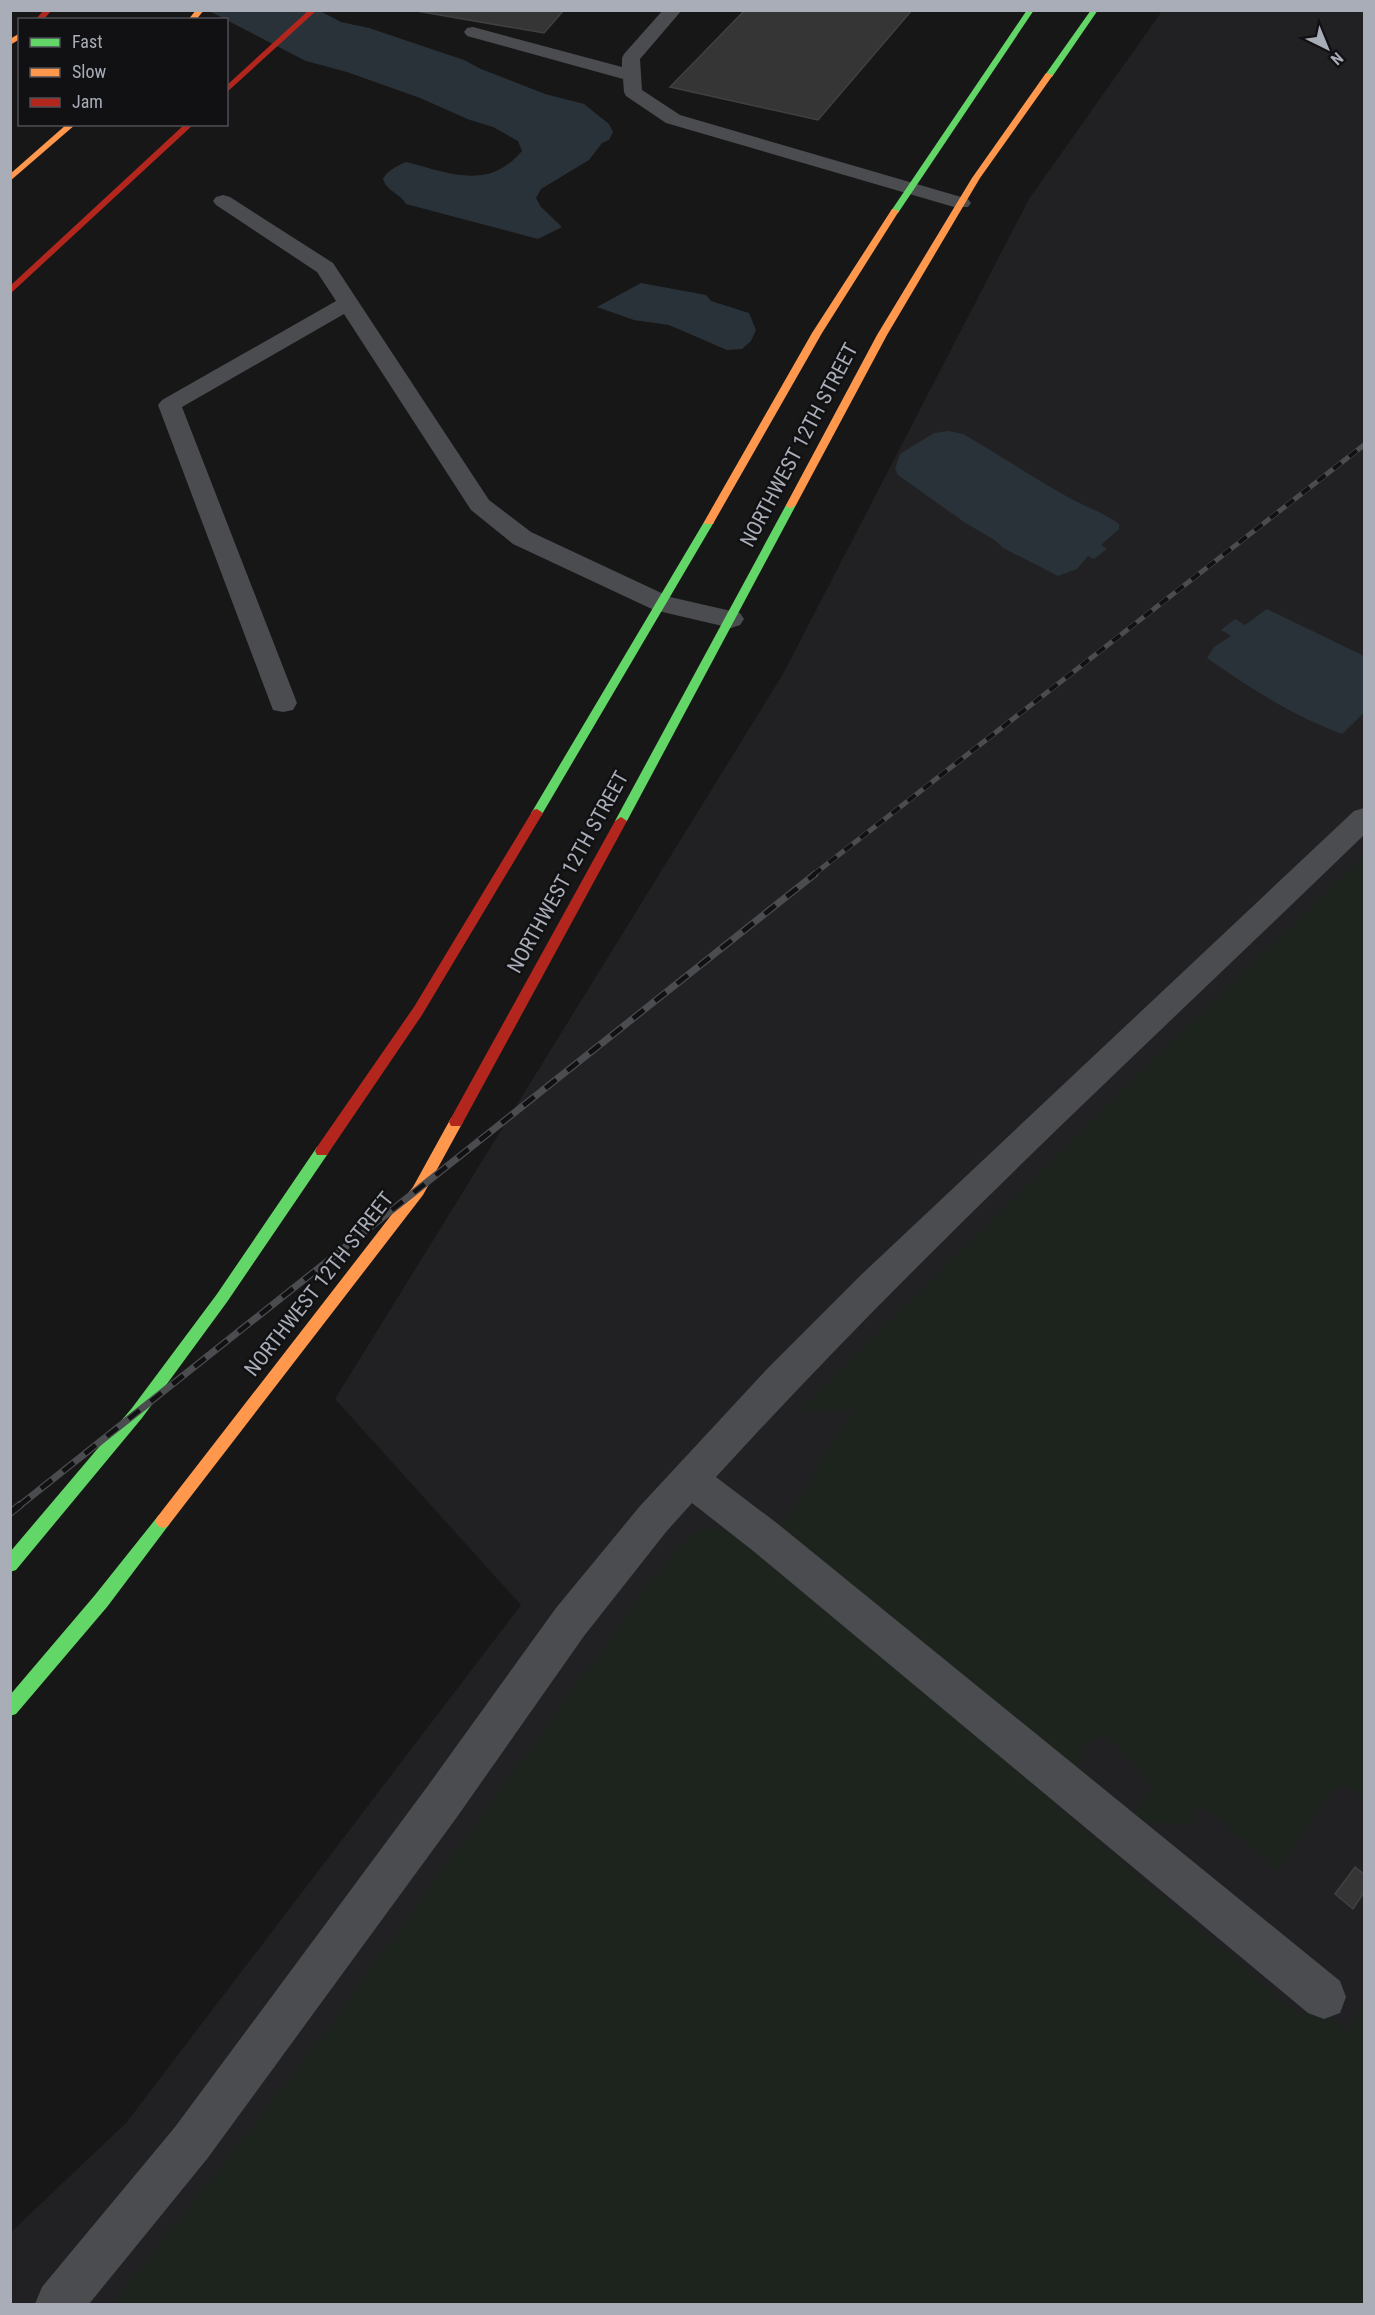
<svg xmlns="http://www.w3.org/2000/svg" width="1375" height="2315" font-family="'Roboto Condensed',sans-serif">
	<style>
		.built { fill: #212123 }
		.green { fill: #1d241e }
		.water { fill: #2a3239 }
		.building { fill: #353536; stroke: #3f4043; stroke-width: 1.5 }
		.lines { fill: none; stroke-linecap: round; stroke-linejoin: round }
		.lane { fill: #4b4c50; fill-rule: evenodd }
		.fast { fill: #63d668; fill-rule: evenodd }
		.slow { fill: #ff974d; fill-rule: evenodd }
		.jam { fill: #b3261e; fill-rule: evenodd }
		.rail-far2-casing { stroke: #4b4c4f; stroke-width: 5 }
		.rail-far1-casing { stroke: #4b4c4f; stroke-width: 7 }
		.rail-casing { stroke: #4b4c4f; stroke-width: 8 }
		.rail-far2 { stroke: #111113; stroke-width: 4; stroke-dasharray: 10; stroke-linecap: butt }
		.rail-far1 { stroke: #111113; stroke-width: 4.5; stroke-dasharray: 14; stroke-linecap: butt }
		.rail { stroke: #111113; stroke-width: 6; stroke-dasharray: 17; stroke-linecap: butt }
		.labels { text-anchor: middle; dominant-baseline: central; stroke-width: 5; stroke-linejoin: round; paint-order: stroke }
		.street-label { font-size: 21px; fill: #a8adb8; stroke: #111113 }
	</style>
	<rect width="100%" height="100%" fill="#171717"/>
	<path class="built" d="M1162 11H1364V2304H11V2232L126 2123 521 1605 335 1399 783 674 1029 199Z"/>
	<g class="green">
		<path d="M1364 856V1801L1347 1787 1334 1790 1277 1869 1201 1804 1189 1825 1146 1822 1134 1814 1153 1785 1106 1734 1087 1743 1077 1765 1122 1805 1117 1812 781 1526 854 1411 799 1412 1131 1081Z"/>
		<path d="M702 1528 736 1532 759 1547 1301 2017 1312 1999 1345 2031 1364 2001V2304H113L312 2050 675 1549Z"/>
	</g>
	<g class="water">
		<path d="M209 11H320L341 22 369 28 464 60 481 69 545 94 584 104 609 124 613 132 609 140 602 143 589 160 541 189 536 198 541 207 562 227 538 239 406 204C400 193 387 192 383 179 388 170 397 166 406 162 450 173 488 191 522 151L518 141 493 127 470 120 420 98 347 72 306 61Z"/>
		<path d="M641 283 706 295 711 301 749 313 756 330 751 341 742 349 727 350 669 325 634 320 597 307Z"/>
		<path d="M949 431 963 434C998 454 1031 476 1066 496 1083 506 1103 512 1119 524V529L1101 545 1107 549 1094 559 1088 556 1077 569 1058 576 1003 548 996 541 964 522 898 475 895 469 900 454 934 433Z"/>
		<path d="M1267 609 1364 656V713L1342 734C1292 715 1251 689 1207 658L1214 647 1231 636 1221 630 1235 619 1245 625Z"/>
	</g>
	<g class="building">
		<path d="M411 10H564L544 33Z"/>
		<path d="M745 10H912L818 120 670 87Z"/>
		<path d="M1355 1867 1364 1874V1892L1353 1909 1335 1894Z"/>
	</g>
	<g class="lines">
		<g class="lane">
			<path d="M663 10H682L640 59 642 90 680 115 968 199 971 203 968 207H954L666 123 626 96 624 92 623 79 467 36 464 32 467 28 473 27 622 67V58L624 54Z"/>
			<path d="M223 195 230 197 333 263 489 500 531 532 670 597 740 613 744 619 740 625 731 628 654 610 513 544 471 510 344 314 182 407 297 703 293 710 283 712 273 710 158 405 162 400 336 301 317 272 216 205 213 201 216 197Z"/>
			<path d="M1364 808V835C1146 1046 921 1252 716 1477L778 1524 1340 1981 1346 1997 1340 2013 1324 2019 1308 2013 752 1550 692 1503 666 1532 584 1636 457 1817 207 2159 89 2304H35L42 2287 175 2127 427 1787 556 1608 640 1506 767 1369 862 1274 1354 811Z"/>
		</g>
		<g class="fast">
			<path d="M1027 10H1034L898 213H892L891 211Z"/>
			<path d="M1091 10H1098L1052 77H1046L1045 75Z"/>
			<path d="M791 502 796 505 627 821 621 825 617 824 615 821 786 505Z"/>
			<path d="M709 519 714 522 541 816H533L531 813 533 810 704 522Z"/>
			<path d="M322 1145 327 1147 329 1151 327 1155 227 1302 142 1418 16 1570 10 1572V1552L132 1408 217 1294 317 1147Z"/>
			<path d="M163 1514 168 1516 171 1521 168 1526 107 1607 16 1714 10 1716V1695L95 1595 158 1516Z"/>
		</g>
		<g class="slow">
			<path d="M196 10H204L196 20H188Z"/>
			<path d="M20 33V39L10 45V39Z"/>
			<path d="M1046 73 1053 75 980 178 887 335 796 505 791 508 787 507 786 505 877 335 972 178Z"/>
			<path d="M67 124H76L10 181V174Z"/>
			<path d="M892 209 899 211 822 333 714 522 713 524H705L704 522 812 333Z"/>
			<path d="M456 1116 461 1118 463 1122 423 1195 168 1526 163 1528 158 1526 155 1521 158 1516 413 1187 451 1118Z"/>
		</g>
		<g class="jam">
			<path d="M44 10H52L43 20H35Z"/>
			<path d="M309 10H317L226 93V86Z"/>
			<path d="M185 124H194L10 294V286Z"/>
			<path d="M537 809 543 813 422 1015 327 1155H317L315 1151 317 1147 414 1007 533 810Z"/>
			<path d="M621 817 627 821 461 1126H451L449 1122 451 1118 615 821Z"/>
		</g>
		<defs>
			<path id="rail-far2" d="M813 875 1364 445"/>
			<path id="rail-far1" d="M19 1506 815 874"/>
			<path id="rail" d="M10 1513 20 1505"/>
		</defs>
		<use href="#rail-far2" class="rail-far2-casing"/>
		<use href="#rail-far1" class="rail-far1-casing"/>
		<use href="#rail" class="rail-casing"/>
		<use href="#rail-far2" class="rail-far2"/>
		<use href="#rail-far1" class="rail-far1"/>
		<use href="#rail" class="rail"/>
	</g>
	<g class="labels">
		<g class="street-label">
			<text transform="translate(799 445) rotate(-62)">NORTHWEST 12TH STREET</text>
			<text transform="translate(568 872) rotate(-61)">NORTHWEST 12TH STREET</text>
			<text transform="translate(319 1284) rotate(-52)">NORTHWEST 12TH STREET</text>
		</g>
	</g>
	<rect width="1375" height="2315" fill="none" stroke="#a8adb8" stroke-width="24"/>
	<rect x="18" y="18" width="210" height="108" fill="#111113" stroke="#4d4f55" stroke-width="1.5"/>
	<rect x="30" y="38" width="30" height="9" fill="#63d668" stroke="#4d4f55" stroke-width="1.5"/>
	<text x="72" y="48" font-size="18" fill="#a8adb8">Fast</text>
	<rect x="30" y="68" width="30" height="9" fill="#ff974d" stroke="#4d4f55" stroke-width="1.5"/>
	<text x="72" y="78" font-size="18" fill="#a8adb8">Slow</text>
	<rect x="30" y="98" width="30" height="9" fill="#b3261e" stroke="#4d4f55" stroke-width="1.5"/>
	<text x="72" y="108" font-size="18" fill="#a8adb8">Jam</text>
	<g transform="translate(1327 48) rotate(137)" stroke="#111113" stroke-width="4.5" paint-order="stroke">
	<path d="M0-4.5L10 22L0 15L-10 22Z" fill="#a8adb8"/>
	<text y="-9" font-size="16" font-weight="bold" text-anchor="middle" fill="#a8adb8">N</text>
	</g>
</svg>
